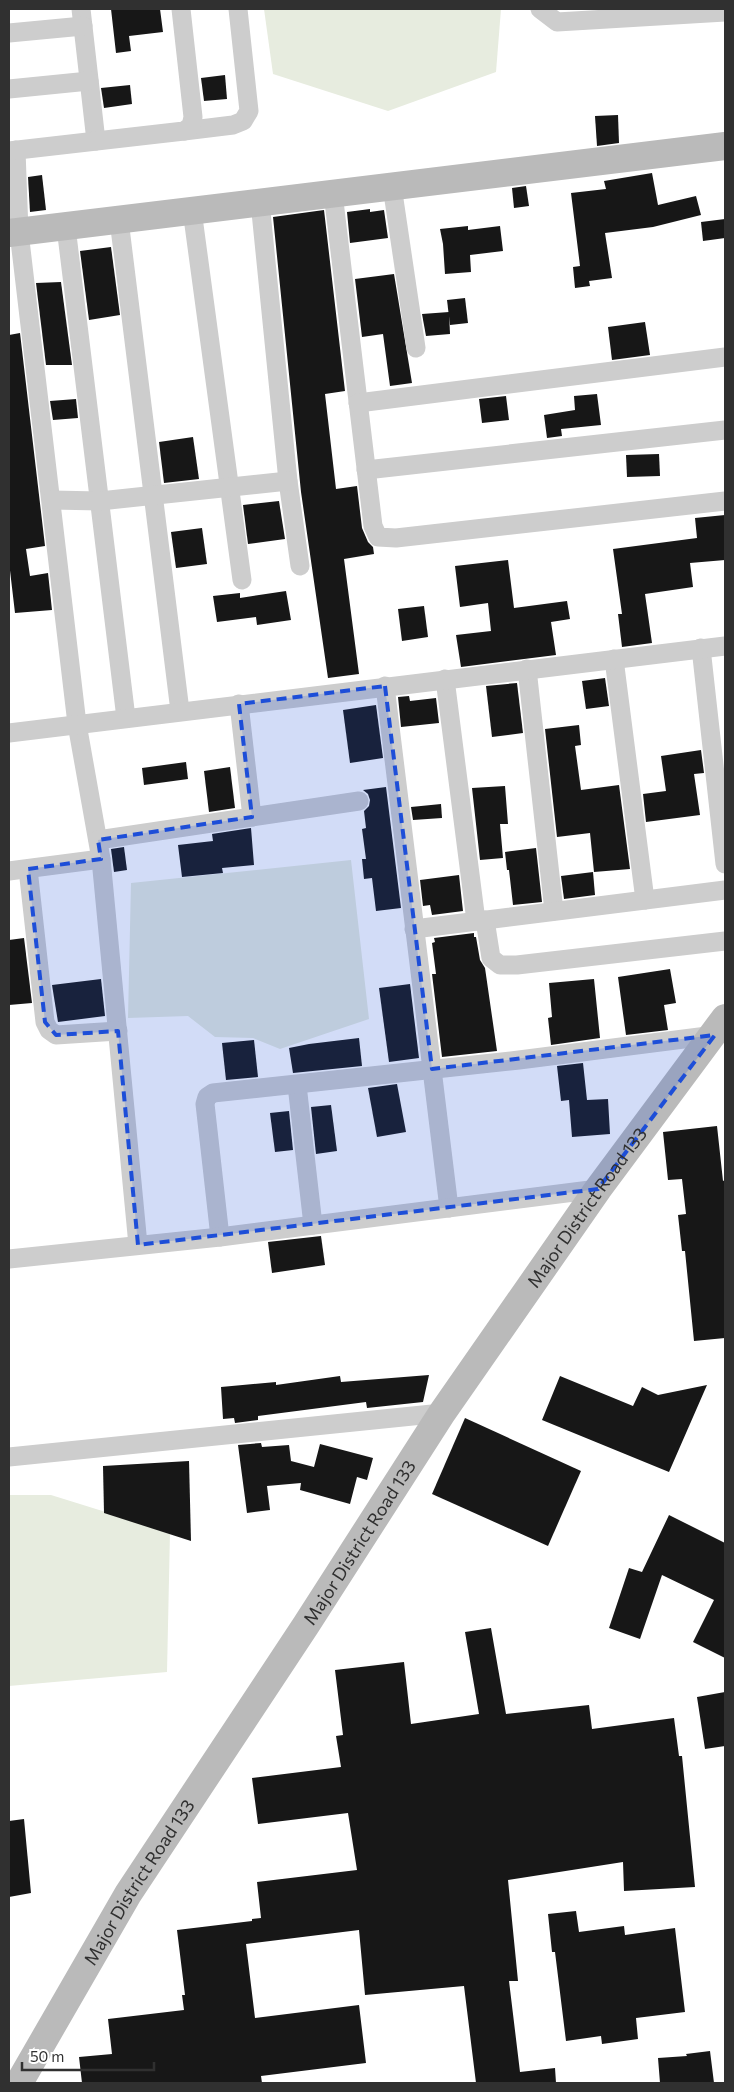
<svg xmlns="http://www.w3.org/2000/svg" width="734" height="2092" font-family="Commissioner,sans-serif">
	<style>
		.green { fill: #e7ecdf }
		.building { fill: #171717 }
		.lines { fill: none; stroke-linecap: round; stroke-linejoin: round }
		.street { stroke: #cdcdcd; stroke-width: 19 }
		.secondary { stroke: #bababa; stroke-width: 28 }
		.marked { fill: #1d4ed8; fill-opacity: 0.2; stroke: #1d4ed8; stroke-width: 4; stroke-dasharray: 10 6; stroke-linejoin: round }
		.labels { text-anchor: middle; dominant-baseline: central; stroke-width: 5; stroke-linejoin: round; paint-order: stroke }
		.street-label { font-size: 18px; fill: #303030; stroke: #fff }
	</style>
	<rect width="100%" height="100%" fill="#fff"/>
	<g class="green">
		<path d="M264 9H501L496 72 388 111 273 74Z"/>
		<path d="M351 860 369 1019 280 1049 253 1038 215 1037 188 1016 128 1018 131 883Z"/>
		<path d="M9 1495H51L170 1532 167 1672 9 1686Z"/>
	</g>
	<g class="building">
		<path d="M111 9H160L163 32 129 36 131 51 116 53Z"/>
		<path d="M225 75 227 99 204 101 201 78Z"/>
		<path d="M130 85 132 104 104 108 101 88Z"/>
		<path d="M618 115 619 143 597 146 595 116Z"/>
		<path d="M652 173 658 205 696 196 701 215 653 227 605 233 612 278 589 281 590 286 575 288 573 267 580 266 571 193 606 189 604 181Z"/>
		<path d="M42 175 46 210 30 212 28 177Z"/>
		<path d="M526 186 529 206 514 208 512 188Z"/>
		<path d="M370 209V212L384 210 388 238 350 243 347 212Z"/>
		<path d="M324 210 345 391 325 394 336 489 357 486 362 528 368 542 373 547 374 554 344 559 359 674 328 678 301 492 273 217Z"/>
		<path d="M725 219V238L703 241 701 222Z"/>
		<path d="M468 226V230L500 226 503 251 470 255 471 272 445 274 443 244 440 229Z"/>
		<path d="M111 247 120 315 89 320 80 251Z"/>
		<path d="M394 274 412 383 390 386 383 334 362 337 355 279Z"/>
		<path d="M61 282 72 365H46L36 283Z"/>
		<path d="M465 298 468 323 450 325 447 300Z"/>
		<path d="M449 312 450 334 426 336 422 314Z"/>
		<path d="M645 322 650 355 612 360 608 327Z"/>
		<path d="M20 333 45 546 26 549 30 576 48 573 52 610 15 613 9 562V335Z"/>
		<path d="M597 394 601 425 561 429 562 436 547 438 544 415 575 410 574 396Z"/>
		<path d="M506 396 509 420 482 423 479 399Z"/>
		<path d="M76 399 78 418 53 420 50 401Z"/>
		<path d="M193 437 199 479 164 483 159 442Z"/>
		<path d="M659 454 660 476 627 477 626 455Z"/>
		<path d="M279 501 285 539 248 544 243 505Z"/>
		<path d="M725 515V560L690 563 693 587 645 594 652 643 622 647 618 614H622L613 549 697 538 695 518Z"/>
		<path d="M202 528 207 564 176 568 171 532Z"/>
		<path d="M508 560 514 608 567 601 570 619 551 622 556 655 461 667 456 635 491 631 488 603 460 607 455 566Z"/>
		<path d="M286 591 291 620 257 625 256 617 217 622 213 596 240 593V598Z"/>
		<path d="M424 606 428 637 402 641 398 609Z"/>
		<path d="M605 678 609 706 586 709 582 681Z"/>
		<path d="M517 683 523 733 492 737 486 686Z"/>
		<path d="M409 696 410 701 436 698 439 723 401 727 398 697Z"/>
		<path d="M376 705 383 758 350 763 343 710Z"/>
		<path d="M579 725 581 745 575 746 581 790 619 785 630 869 594 872 590 833 557 837 545 729Z"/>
		<path d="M701 750 704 773 694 774 700 815 646 822 643 794 666 791 661 756Z"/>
		<path d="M186 762 188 779 144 785 142 768Z"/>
		<path d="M230 767 235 808 209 812 204 771Z"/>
		<path d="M505 786 508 824H500L503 858 480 860 472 788Z"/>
		<path d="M386 787 401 908 376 911 372 878 364 879 362 859H366L362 829 366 828 364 811 369 806 370 800 368 794 363 790Z"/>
		<path d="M441 804 442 818 413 820 411 807Z"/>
		<path d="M251 828 254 865 222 868 223 873 182 877 178 845 213 841 212 834Z"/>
		<path d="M124 847 127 870 114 872 111 849Z"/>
		<path d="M536 848 542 902 513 905 509 870H507L505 852Z"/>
		<path d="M593 872 595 895 564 899 561 876Z"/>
		<path d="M459 875 463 911 432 915 430 905 423 906 420 880Z"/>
		<path d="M474 933V937H476L480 960 485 968 497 1051 442 1057 432 974H436L432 943 435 942 434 938Z"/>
		<path d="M24 938 32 1003 9 1005V940Z"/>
		<path d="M670 969 676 1003 664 1005 668 1030 626 1035 618 977Z"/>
		<path d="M101 979 105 1016 58 1022 52 985Z"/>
		<path d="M594 979 600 1038 551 1045 548 1018 552 1017 549 983Z"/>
		<path d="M410 984 419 1058 389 1062 379 988Z"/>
		<path d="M359 1038 362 1066 293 1073 289 1048 309 1044Z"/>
		<path d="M254 1040 258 1077 226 1080 222 1043Z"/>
		<path d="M583 1063 587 1100 608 1099 610 1134 572 1137 569 1100 561 1101 557 1066Z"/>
		<path d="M397 1084 406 1132 377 1137 368 1088Z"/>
		<path d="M331 1105 337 1151 316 1154 311 1107Z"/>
		<path d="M289 1111 293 1150 275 1152 270 1113Z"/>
		<path d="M717 1126 723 1181 725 1180V1338L694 1341 685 1251H682L678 1215 686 1214 682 1179 668 1180 663 1132Z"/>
		<path d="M321 1236 325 1265 272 1273 268 1242Z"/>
		<path d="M429 1375 423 1402 367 1408 366 1402 258 1416V1420L235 1423 234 1418 223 1419 221 1387 276 1382V1385L340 1376 341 1382Z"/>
		<path d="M560 1376 633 1406 642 1387 658 1395 707 1385 669 1472 542 1420Z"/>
		<path d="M465 1418 581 1471 548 1546 432 1494Z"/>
		<path d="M261 1443 262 1447 289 1445 291 1461 314 1467 320 1444 373 1458 367 1480 357 1477 350 1504 300 1490 301 1483 267 1486 270 1510 247 1513 238 1445Z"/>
		<path d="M189 1461 191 1541 104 1513 103 1466Z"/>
		<path d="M669 1515 725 1543V1658L693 1642 714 1600 662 1575 640 1639 609 1628 629 1568 642 1572Z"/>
		<path d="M491 1628 506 1714 589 1705 592 1729 674 1718 679 1756H682L695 1887 624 1891 623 1862 508 1880 518 1981H509L520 2072 555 2068 556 2083H476L464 1986 365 1995 359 1930 246 1944 255 2018 359 2005 366 2063 261 2076 262 2083H82L79 2057 112 2054 108 2019 184 2010 182 1995H185L177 1930 252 1921V1919L261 1918 257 1882 357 1870 348 1813 258 1824 252 1778 341 1767 336 1736 343 1735 335 1670 404 1662 411 1724 479 1714 465 1632Z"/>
		<path d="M725 1692V1746L705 1749 697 1697Z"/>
		<path d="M24 1819 31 1893 9 1897V1821Z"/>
		<path d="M576 1911 579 1932 624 1926 625 1935 675 1928 685 2012 636 2018 638 2039 602 2044 601 2036 566 2041 555 1952H552L548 1914Z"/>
		<path d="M710 2051 714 2083H660L658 2058 687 2056 686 2054Z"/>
	</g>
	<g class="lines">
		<g class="street">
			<path d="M81 9 96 141"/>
			<path d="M540 9 557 22 725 12"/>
			<path d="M9 33 83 26"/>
			<path d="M9 89 89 81"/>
			<path d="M184 131 233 125 243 121 249 111 238 9"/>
			<path d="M16 150 19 232 77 724 101 859 138 1245"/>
			<path d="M9 151 184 131 191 126 193 117 181 9"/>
			<path d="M392 186 416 348"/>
			<path d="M333 193 373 526 378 537 396 538 725 501"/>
			<path d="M260 202 288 481 300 566"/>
			<path d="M192 210 242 580"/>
			<path d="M119 220 180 711"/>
			<path d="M66 227 126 718"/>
			<path d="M358 403 725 357"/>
			<path d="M366 470 725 430"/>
			<path d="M52 500 100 501 288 481"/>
			<path d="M701 648 725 864"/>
			<path d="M614 659 645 900"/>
			<path d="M527 669 554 911"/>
			<path d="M445 679 476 921"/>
			<path d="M385 686 449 1208"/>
			<path d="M239 704 252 817"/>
			<path d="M9 733 725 646"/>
			<path d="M98 840 359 801"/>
			<path d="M28 869 45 1022 49 1030 56 1035 118 1031"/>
			<path d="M9 871 101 859"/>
			<path d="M485 920 491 958 500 965H517L725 941"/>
			<path d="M414 929 725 890"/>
			<path d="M297 1085 313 1225"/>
			<path d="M220 1237 205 1104 207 1097 213 1093 519 1060 715 1035"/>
			<path d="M9 1259 220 1237 598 1189"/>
			<path d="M9 1457 442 1413"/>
		</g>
		<g class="secondary">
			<path d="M9 233 725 146"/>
			<path id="s1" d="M19 2083 128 1894 306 1625 442 1413 598 1189 725 1018"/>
		</g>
	</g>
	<path class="marked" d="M385 686 432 1069 715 1035 598 1189 138 1245 118 1031 56 1035 45 1022 28 869 101 859 98 840 252 817 239 704Z"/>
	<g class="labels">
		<g class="street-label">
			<text stroke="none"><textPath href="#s1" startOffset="1044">Major District Road 133</textPath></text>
			<text stroke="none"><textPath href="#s1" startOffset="639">Major District Road 133</textPath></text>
			<text stroke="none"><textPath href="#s1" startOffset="234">Major District Road 133</textPath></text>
		</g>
	</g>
	<rect width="734" height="2092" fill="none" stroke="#303030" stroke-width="20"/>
	<path d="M22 2062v8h132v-8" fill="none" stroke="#303030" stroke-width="2.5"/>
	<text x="30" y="2062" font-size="15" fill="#303030" stroke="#ffffff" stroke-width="4" paint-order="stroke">50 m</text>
</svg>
